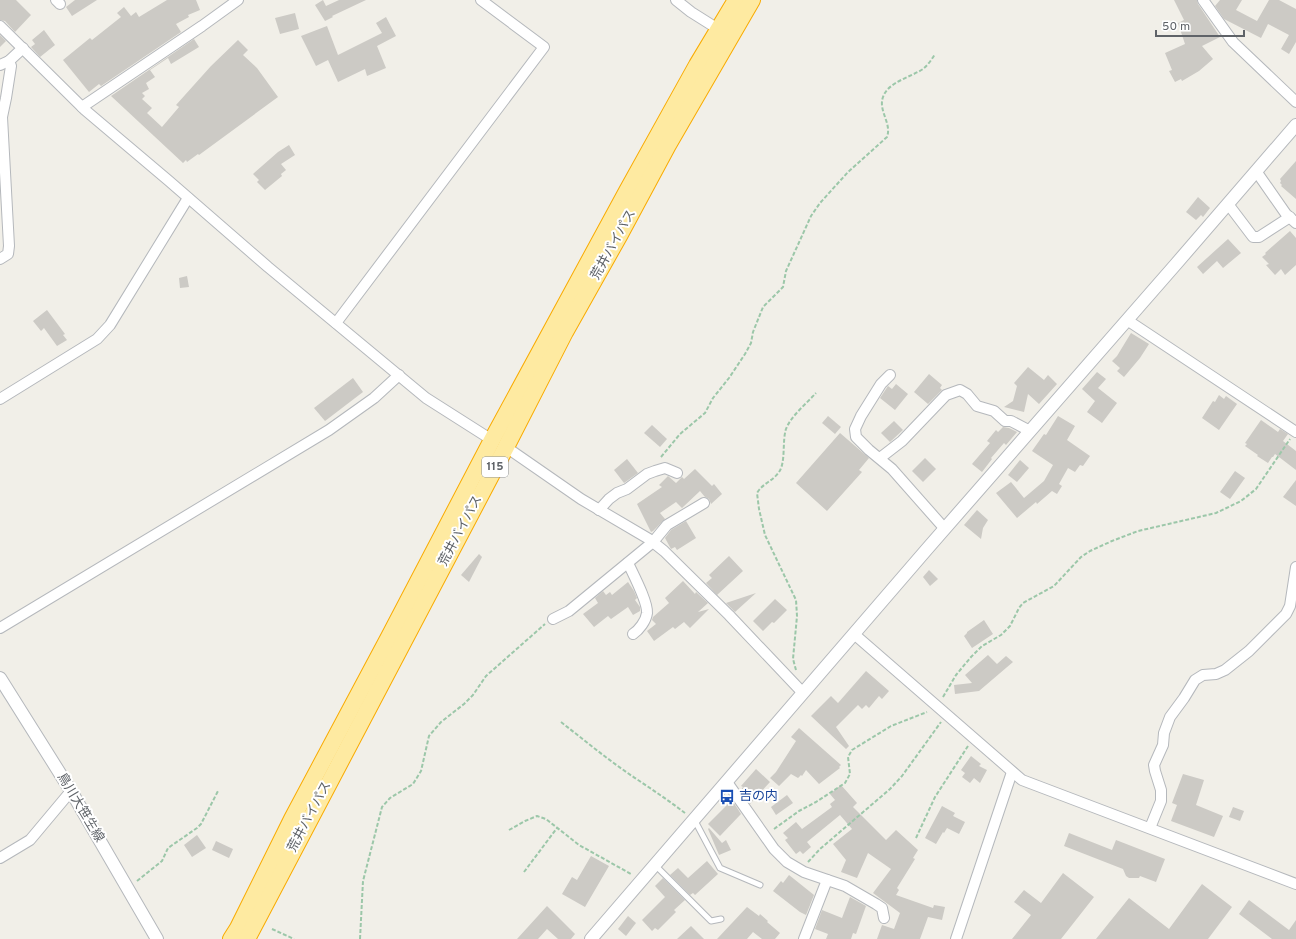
<svg xmlns="http://www.w3.org/2000/svg" width="1296" height="939" font-family="Overpass,'Noto Sans JP',sans-serif">
	<style>
		.building { fill: #cccac5 }
		.lines { fill: none; stroke-linecap: round; stroke-linejoin: round }
		.service-casing { stroke: #b5b8bc; stroke-width: 7 }
		.minor-casing { stroke: #b5b8bc; stroke-width: 12 }
		.tertiary-casing { stroke: #b5b8bc; stroke-width: 14 }
		.trunk-casing { stroke: #f9ab00; stroke-width: 18 }
		.path { stroke: #9cc7a9; stroke-width: 2; stroke-dasharray: 4 2; stroke-linecap: butt }
		.service { stroke: #fff; stroke-width: 5 }
		.minor { stroke: #fff; stroke-width: 10 }
		.tertiary { stroke: #fff; stroke-width: 12 }
		.trunk { stroke: #feeaa1; stroke-width: 16 }
		.labels { text-anchor: middle; dominant-baseline: central; stroke-width: 4; stroke-linejoin: round; paint-order: stroke }
		.shield { fill: #fff; stroke: #8f9295; stroke-width: 1 }
		.shield-label { font-size: 12px; font-weight: bold; fill: #5f6368 }
		.street-label { font-size: 13px; fill: #5f6368; stroke: #fff }
		.transit-label { font-size: 13px; fill: #164399; stroke: #fff; text-anchor: start }
	</style>
	<rect width="100%" height="100%" fill="#f1efe8"/>
	<g class="building">
		<path d="M0 0H16L31 15 15 32 5 21 0 20Z"/>
		<path d="M75 0H97L72 16 66 7Z"/>
		<path d="M167 0H196L200 10 188 15 189 17 176 24 181 32 101 86 99 84 89 92 63 60 90 38 92 40 121 17 117 13 124 7 131 16 136 12 139 17Z"/>
		<path d="M323 0 326 6 339 0H366L332 16 333 17 325 21 315 5Z"/>
		<path d="M1174 0H1197L1198 4 1220 37 1202 46 1213 59 1199 71 1182 81 1181 79 1175 82 1169 71 1172 70 1165 53 1185 44 1178 23 1184 20Z"/>
		<path d="M1220 0H1242L1236 10 1257 21 1269 0H1279L1296 9V42L1289 54 1281 49 1289 35 1268 24 1261 38 1224 19 1215 6Z"/>
		<path d="M295 13 299 29 280 34 275 18Z"/>
		<path d="M386 17 396 36 377 46 386 68 367 76 365 69 338 82 328 60 316 66 301 36 327 26 338 55 382 33 376 23Z"/>
		<path d="M44 30 55 45 40 57 31 47 35 44 32 40Z"/>
		<path d="M0 35 6 41 0 47Z"/>
		<path d="M194 39 199 47 171 64 168 58 150 70 155 77 146 83 149 89 142 93 145 96 142 99 152 108 147 113 162 127 179 107 176 105 211 66 238 40 248 50 243 55 257 68 278 97 199 155 198 154 187 162 186 160 183 163 111 96Z"/>
		<path d="M289 145 295 155 281 164 286 170 281 174 282 176 265 190 257 182 259 180 253 174 278 152Z"/>
		<path d="M1296 161V199L1281 186 1282 185 1280 183 1281 181 1280 179Z"/>
		<path d="M1198 197 1210 208 1203 217 1201 215 1196 220 1186 212Z"/>
		<path d="M1290 231 1296 238V265L1285 275 1281 269 1275 275 1266 265 1269 264 1262 257 1266 254 1265 253Z"/>
		<path d="M1228 239 1241 253 1223 268 1217 261 1203 274 1197 267Z"/>
		<path d="M187 276 189 287 180 288 179 278Z"/>
		<path d="M47 310 65 334 63 335 67 340 57 346 44 328 41 331 33 321Z"/>
		<path d="M1131 333 1149 344 1140 358 1124 377 1117 371 1120 368 1112 361 1117 356Z"/>
		<path d="M1028 367 1044 380 1048 375 1057 384 1039 404 1028 394 1024 412 1004 407 1013 401 1017 386 1014 383Z"/>
		<path d="M1097 372 1106 379 1098 388 1117 403 1102 423 1087 412 1095 401 1082 389Z"/>
		<path d="M929 374 942 385 940 388 942 390 928 404 914 392Z"/>
		<path d="M353 378 363 392 325 421 314 408Z"/>
		<path d="M896 384 908 394 895 410 880 398 888 386 892 389Z"/>
		<path d="M1219 395 1224 399 1226 396 1237 404 1219 430 1202 418 1213 401 1215 402Z"/>
		<path d="M828 416 841 427 835 434 822 423Z"/>
		<path d="M1058 416 1075 426 1067 440 1090 456 1083 466 1080 465 1075 472 1068 468 1059 484 1062 486 1057 494 1052 491 1037 504 1036 502 1017 518 996 493 1011 482 1024 498 1044 481 1053 465 1032 451 1044 434 1046 435Z"/>
		<path d="M1261 420 1278 432 1280 429 1288 434 1283 441 1296 451V470L1275 454 1273 457H1272L1268 463 1257 456 1258 455 1245 446 1247 444 1245 443Z"/>
		<path d="M894 421 903 430 890 442 881 433Z"/>
		<path d="M652 425 667 439 660 447 644 433Z"/>
		<path d="M1003 427 1009 428 1017 432 1006 445 1004 443 991 458 992 459 982 472 972 464 990 443 987 441 996 430 998 432Z"/>
		<path d="M840 433 869 458 859 470 862 472 827 511 796 483Z"/>
		<path d="M925 458 936 469 923 482 912 471Z"/>
		<path d="M627 459 638 473 624 483 614 470Z"/>
		<path d="M1020 460 1029 468 1017 482 1008 475Z"/>
		<path d="M695 469 712 486 714 484 722 494 711 504 709 499 705 497 700 491 682 508 676 502 660 513 665 519 653 531 651 532 637 504 662 487 659 485 668 476 676 483 682 477 684 479Z"/>
		<path d="M1235 471 1245 478 1230 499 1220 492Z"/>
		<path d="M1296 480V506L1283 497Z"/>
		<path d="M977 510 988 520 983 528 981 539 964 525Z"/>
		<path d="M686 521 696 538 677 550 675 547 671 549 665 538 671 530Z"/>
		<path d="M479 554 482 557 469 582 461 575Z"/>
		<path d="M729 556 743 571 717 595 706 583 712 578 709 575Z"/>
		<path d="M929 570 938 579 930 586 923 577Z"/>
		<path d="M683 581 695 594 696 592 708 603 698 612 709 609 690 628 684 622 675 629 673 627 654 641 647 631 656 624 652 620 653 617 669 603 665 598Z"/>
		<path d="M628 582 634 591 637 598 635 600 640 607V611L633 615 628 607 611 619 608 616 594 627 583 614 598 603 595 598 603 591 606 595 610 592 612 595Z"/>
		<path d="M756 593 735 612 726 603Z"/>
		<path d="M775 599 787 610 774 623 772 622 763 631 753 621Z"/>
		<path d="M984 620 993 634 972 648 964 636 967 633V632Z"/>
		<path d="M988 655 997 664 1006 656 1013 662 979 691 955 694 954 685 972 683 965 675Z"/>
		<path d="M866 671 889 691 882 699 879 696 869 708 866 705 862 709 858 705 836 727 849 746 846 749 811 716 831 696 838 703Z"/>
		<path d="M799 728 841 765 839 767 840 768 819 784 806 770 802 776 801 775 798 778 791 774 779 786 770 778 776 772 796 741 791 737Z"/>
		<path d="M971 756 981 764 979 766 987 770 980 783 974 778 970 783 962 777 965 773 961 770Z"/>
		<path d="M756 769 770 782 750 804 741 790 743 787 741 786Z"/>
		<path d="M1183 774 1204 780 1196 805 1223 816 1214 837 1171 821 1177 805 1172 803Z"/>
		<path d="M841 785 857 803 853 807 886 840 896 830 918 850 913 858 915 859 897 888 899 890 896 895 933 908 934 905 945 907 942 920 928 917 920 939H877L882 925 894 929 900 913 873 893 891 869 868 853 857 878 841 872 846 860 833 844 852 829 840 815 807 842 811 847 803 854 800 851 796 854 785 840 788 838 783 833 796 822 802 829 832 807 830 804 835 800 830 794Z"/>
		<path d="M787 795 793 803 776 815 771 807Z"/>
		<path d="M732 800 741 814 720 836 708 824Z"/>
		<path d="M942 806 955 813 953 816 965 822 959 834 947 828 944 833 943 832 936 844 925 838Z"/>
		<path d="M1233 807 1244 811 1240 821 1229 817Z"/>
		<path d="M709 828 722 843 726 840 731 850 719 855 708 829Z"/>
		<path d="M1069 833 1112 850 1116 840 1165 859 1156 882 1140 876 1139 878H1129L1126 876 1123 869 1064 846Z"/>
		<path d="M197 835 206 848 192 857 184 845Z"/>
		<path d="M216 841 233 849 229 858 212 850Z"/>
		<path d="M591 856 609 866 585 907 562 894 572 877 577 880Z"/>
		<path d="M707 861 718 874 695 895 693 893 690 895 670 875 678 868 688 878Z"/>
		<path d="M1063 873 1094 897 1061 939H1012L1031 915 1014 902 1024 890 1041 903Z"/>
		<path d="M789 875 814 895 806 915 800 912 773 891 781 881 783 883Z"/>
		<path d="M663 878 685 900 674 910 676 912 658 930 655 928 652 931 642 920 665 897 655 886Z"/>
		<path d="M1202 884 1232 907 1208 939H1096L1129 898 1169 929Z"/>
		<path d="M850 897 866 906 856 934 853 933 851 939H826L828 934 815 929 822 910 842 918Z"/>
		<path d="M1249 900 1289 930 1296 920V939H1272L1239 914Z"/>
		<path d="M547 906 575 934 571 939H558L547 929 538 939H517Z"/>
		<path d="M747 907 759 916 760 914 768 921 767 922 780 933 775 939H762L753 932 747 939H717Z"/>
		<path d="M628 916 636 923 626 936 618 929Z"/>
		<path d="M691 926 704 939H677Z"/>
	</g>
	<g class="lines">
		<defs>
			<g id="service">
				<path d="M695 821 720 868 760 885"/>
				<path d="M655 865 711 921 721 919"/>
			</g>
			<g id="minor">
				<path d="M56 0 60 4"/>
				<path d="M676 0 691 12 718 29"/>
				<path d="M1203 0 1233 42 1296 102"/>
				<path d="M0 26 85 110 169 181 268 267 426 398 492 440"/>
				<path d="M0 65 9 61 23 48"/>
				<path d="M82 107 202 26 238 0"/>
				<path d="M1256 171 1286 214 1296 223"/>
				<path d="M1228 204 1253 237H1259L1290 217"/>
				<path d="M0 259 8 254 9 246 2 117 6 98 11 66 9 61"/>
				<path d="M1127 320 1296 432"/>
				<path d="M336 323 544 47 481 0"/>
				<path d="M890 375 881 384 861 416 855 429 856 437 869 450 892 469 945 529"/>
				<path d="M0 399 97 339 110 325 188 198"/>
				<path d="M506 447 581 499 649 539 664 551 729 615 803 693"/>
				<path d="M880 458 902 441 946 395 960 390 967 394 977 406 994 411 1005 421H1011L1030 431"/>
				<path d="M599 510 609 499 617 493 627 489 647 474 655 471 665 468 677 473"/>
				<path d="M628 563C633 574 648 602 647 613 646 621 639 630 633 634"/>
				<path d="M553 619 569 611 653 542 667 525 704 503"/>
				<path d="M0 628 329 430 374 398 399 375"/>
				<path d="M854 634 1022 780 1296 884"/>
				<path d="M727 782 774 849 787 862 804 872 845 886 876 904 882 908 884 918"/>
				<path d="M1150 828 1161 801V790L1155 771 1154 765 1163 745 1164 733 1170 717 1184 698 1195 680 1203 675 1216 674 1225 670 1249 651 1286 614 1290 606 1296 567"/>
				<path d="M0 858 30 840 71 791"/>
				<path d="M804 939 827 880"/>
				<path d="M956 939 1012 772"/>
			</g>
			<g id="tertiary">
				<path d="M0 678 71 791 157 939"/>
				<path d="M591 939 927 549 1176 264 1296 125"/>
			</g>
			<g id="trunk">
				<path d="M231 939 238 928 292 819 389 637 492 440 627 191 697 65 736 0"/>
				<path d="M247 939 506 447 565 332 619 236 668 145 752 0"/>
			</g>
		</defs>
		<use href="#service" class="service-casing"/>
		<use href="#minor" class="minor-casing"/>
		<use href="#tertiary" class="tertiary-casing"/>
		<use href="#trunk" class="trunk-casing"/>
		<g class="path">
			<path d="M661 457 680 434 705 413 713 398 729 378 745 354 751 343 753 332 763 307 783 287 786 271 811 216 820 203 848 172 887 137C892 123 878 111 883 97 888 82 911 77 923 69 928 65 932 59 935 54"/>
			<path d="M796 670 793 659 797 616 796 600 765 535 759 509 757 493C763 483 773 481 779 472 786 462 782 441 786 429 791 416 806 404 816 393"/>
			<path d="M943 697 956 675 971 657 982 646 1001 635 1010 626 1019 608 1023 603 1054 586 1081 557 1090 551 1112 541 1138 531 1216 513 1241 501 1256 489 1290 439"/>
			<path d="M561 722C584 740 607 759 632 776 650 788 668 800 685 813"/>
			<path d="M774 829 799 811 816 802 845 783 850 774 848 757 852 750 891 726 927 712"/>
			<path d="M509 830 525 821 537 816 546 819 579 845 631 874"/>
			<path d="M916 838 935 797 968 746"/>
			<path d="M808 862 820 849 890 789 902 776 941 722"/>
			<path d="M524 872 557 828"/>
			<path d="M137 881 162 861 168 848 197 828 201 824 218 791"/>
			<path d="M272 929 294 939"/>
			<path d="M360 939 363 881 382 807 390 798 413 784 421 771 429 736 441 722 464 704 473 695 486 676 545 624"/>
		</g>
		<use href="#service" class="service"/>
		<use href="#minor" class="minor"/>
		<use href="#tertiary" class="tertiary"/>
		<use href="#trunk" class="trunk"/>
	</g>
	<defs>
		<symbol id="bus-bare" viewBox="-9 -9 18 18"><path d="M-5-6H5V4H4V6H2V4H-2V6H-4V4H-5ZM-3.5-4V0h7V-4ZM-3.5 1.2v1.5H-2V1.2ZM2 1.2v1.5H3.5V1.2Z" fill="#1a4fb4" stroke="#fff" stroke-width="2.5" paint-order="stroke"/></symbol>
	</defs>
	<g fill-rule="evenodd">
		<use href="#bus-bare" x="716" y="786" width="22" height="22"/>
	</g>
	<g class="labels">
		<rect class="shield" x="482" y="457" width="26" height="20" rx="3"/>
		<g class="shield-label">
			<text x="495" y="467">115</text>
		</g>
		<g class="street-label">
			<text transform="translate(614 245) rotate(-61)">荒井バイパス</text>
			<text transform="translate(461 531) rotate(-62)">荒井バイパス</text>
			<text transform="translate(80 808) rotate(59)">鳥川大笹生線</text>
			<text transform="translate(310 817) rotate(-62)">荒井バイパス</text>
		</g>
		<g class="transit-label">
			<text x="739" y="797">吉の内</text>
		</g>
	</g>
	<path d="M1156 30v6h88v-6" fill="none" stroke="#5f6368" stroke-width="2"/>
	<text x="1162" y="30" font-size="12" fill="#5f6368" stroke="#ffffff" stroke-width="3" paint-order="stroke">50 m</text>
</svg>
